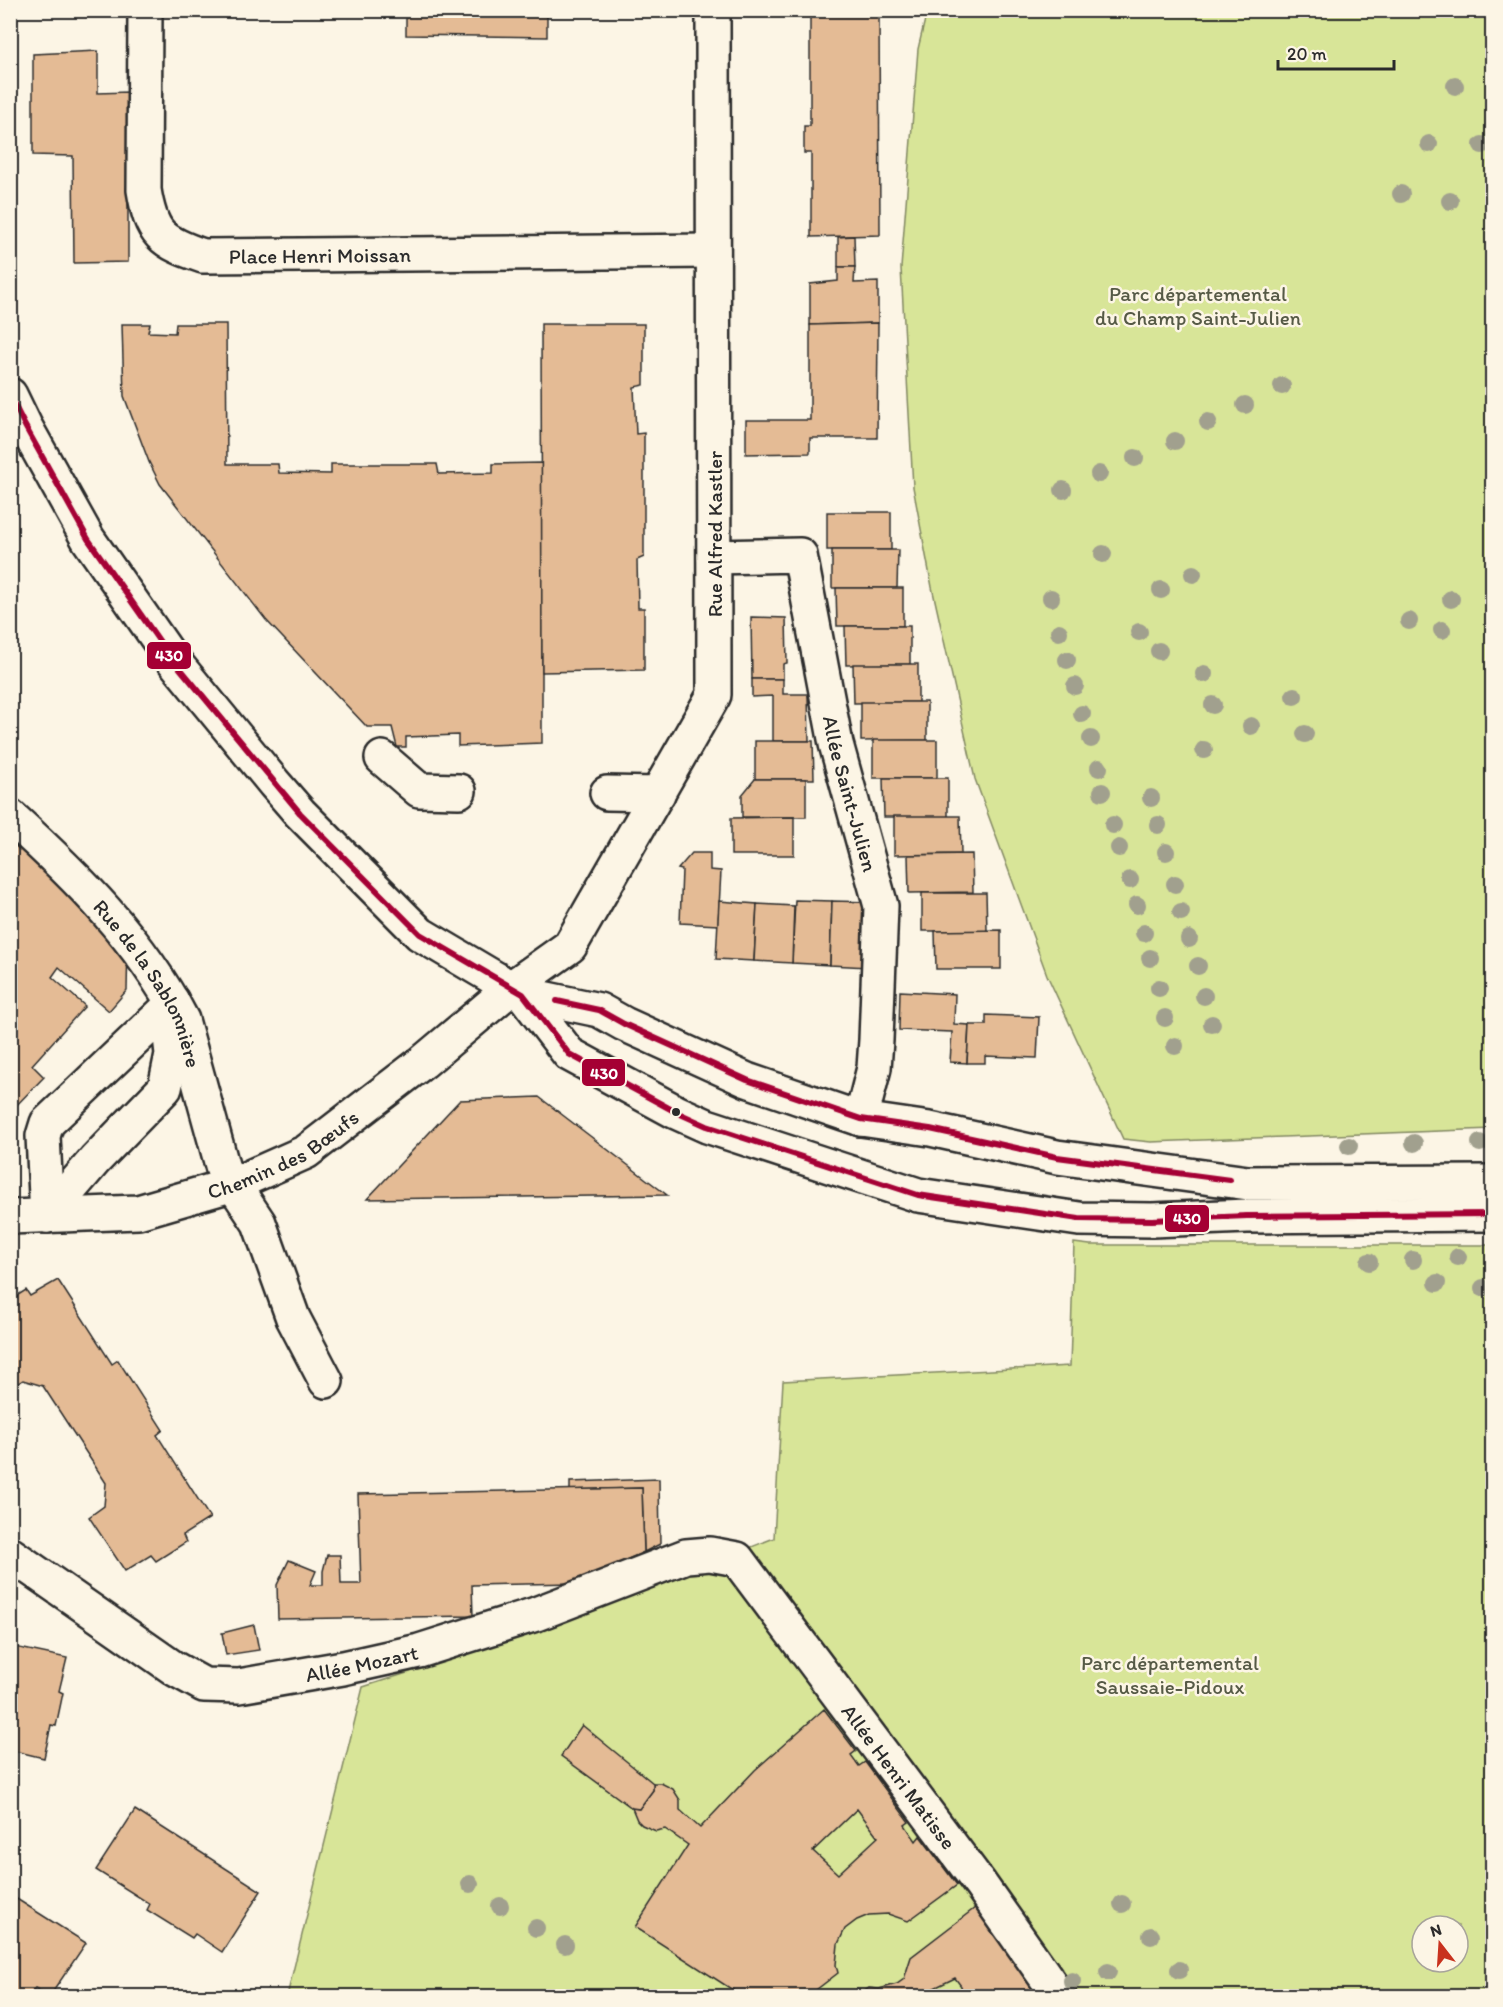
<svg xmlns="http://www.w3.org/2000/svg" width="1503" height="2007" font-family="Itim,sans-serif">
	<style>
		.green { fill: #d8e598; stroke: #828862; stroke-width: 1.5; fill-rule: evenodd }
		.building { fill: #e4bb95; stroke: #2b2b2b; stroke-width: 1.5; fill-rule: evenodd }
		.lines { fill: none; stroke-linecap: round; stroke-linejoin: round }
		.minor-casing { stroke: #2b2b2b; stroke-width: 38 }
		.major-casing { stroke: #2b2b2b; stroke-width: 38 }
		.minor { stroke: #fcf5e5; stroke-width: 33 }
		.major { stroke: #fcf5e5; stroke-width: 33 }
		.bus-1-casing { stroke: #fcf5e5; stroke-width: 10 }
		.bus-1 { stroke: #a50034; stroke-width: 6 }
		.tree { fill: #a1a08e }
		.bus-dot { fill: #2b2b2b; stroke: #fcf5e5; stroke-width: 2 }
		.labels { text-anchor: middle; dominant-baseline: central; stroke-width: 5; stroke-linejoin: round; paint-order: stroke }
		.street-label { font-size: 21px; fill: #2b2b2b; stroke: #fcf5e5 }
		.park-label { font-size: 21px; fill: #565a46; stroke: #fcf5e5 }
		.line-badge { stroke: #fcf5e5; stroke-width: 2 }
		.badge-label { font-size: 16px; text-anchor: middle; font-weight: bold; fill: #fff }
	</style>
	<rect width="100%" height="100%" fill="#fcf5e5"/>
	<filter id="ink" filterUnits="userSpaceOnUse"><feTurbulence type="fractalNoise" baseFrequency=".0167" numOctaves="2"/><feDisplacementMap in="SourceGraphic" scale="12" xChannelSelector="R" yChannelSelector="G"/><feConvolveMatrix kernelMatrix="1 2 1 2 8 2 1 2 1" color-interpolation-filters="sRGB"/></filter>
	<g filter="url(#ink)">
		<g class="green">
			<path d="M927 11H1492V1129L1151 1142 1123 1139 1047 975 975 779 932 587 913 487 901 268 918 49Z"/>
			<path d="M1074 1243 1090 1245H1492V1996H287L363 1687C503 1643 639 1592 774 1538L783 1381 1070 1366ZM1422 1926H1458V1962H1422Z"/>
		</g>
		<g class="building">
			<path d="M406 10H547V37L406 35Z"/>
			<path d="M810 10H879L880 235 811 237V153H804V126H810Z"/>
			<path d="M98 51V93L128 92V262L74 263 73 156 33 155V54Z"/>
			<path d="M854 236 855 267H838V237Z"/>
			<path d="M838 267H855L854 283 878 282V323L810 325V284L838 281Z"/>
			<path d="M878 323 877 438H810V453L746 454V420H810V325Z"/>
			<path d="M122 324H150L148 332 175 333 176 324H226L227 464H278L279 473 331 474V464H437L439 474 493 473V464L542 463V743L458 746V735L406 737V747H397L392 727H367L266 620 160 484 149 462 124 396Z"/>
			<path d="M541 324H644V385L634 387 636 434 644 433V557L637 560 638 608H644V670L542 672Z"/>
			<rect x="827" y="512" width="64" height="38"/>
			<path d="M832 550H898L897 588H832Z"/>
			<path d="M836 588H903V626H837Z"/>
			<path d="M751 617 786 618 787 663 783 664V679H752Z"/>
			<path d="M845 626H910V664L846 665Z"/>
			<path d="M853 664H918V702L854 703Z"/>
			<path d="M752 679H783V694H808L809 741H773V696L752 697Z"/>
			<path d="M861 702H927V740L861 741Z"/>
			<rect x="873" y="740" width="64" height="38"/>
			<path d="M755 741H813L814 779H755Z"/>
			<path d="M883 778H948V817H884Z"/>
			<path d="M755 779H806V817H742V795Z"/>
			<path d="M894 816H960L961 854 894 855Z"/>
			<path d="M794 817V855H731V818Z"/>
			<path d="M10 840H12L128 941 127 990 109 1011 59 967 52 977 85 1006 32 1065 44 1077 10 1112Z"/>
			<path d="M692 853H710V870L721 871 718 925 680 923 682 870 678 869Z"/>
			<path d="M972 854 973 892 909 893 908 855Z"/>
			<path d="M922 893H986L987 931H922Z"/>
			<path d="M795 900 832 901 830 965 792 963Z"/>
			<path d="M719 901 757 904 754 961 716 959Z"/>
			<path d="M832 901 871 902 868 967 830 965Z"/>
			<path d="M757 904 794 906 792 963 754 961Z"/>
			<path d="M1001 930V969H936L935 931Z"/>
			<path d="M900 991 955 994 954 1024 969 1025 967 1063 950 1062 952 1032 899 1030Z"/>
			<path d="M986 1015 1039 1017 1037 1058 985 1056V1063H967L969 1025H986Z"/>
			<path d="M539 1097 667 1195 367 1199 460 1100Z"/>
			<path d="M58 1280 112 1364 118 1360 163 1430 157 1435 210 1518 183 1535 186 1542 156 1561 151 1555 125 1571 89 1517 104 1506 106 1483 43 1386 23 1380 10 1388V1300L26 1290 30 1296Z"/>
			<path d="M659 1479 660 1544 644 1552 642 1488 570 1490V1482Z"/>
			<path d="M642 1488 644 1552 574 1583 472 1585 473 1616 278 1619 277 1585 289 1560 316 1571 310 1585H323V1571L327 1555H340L341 1584H361L358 1494Z"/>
			<path d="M254 1625 259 1650 226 1655 222 1633Z"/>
			<path d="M10 1646 67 1658 59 1691 63 1693 56 1726 51 1725 44 1758 10 1750Z"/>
			<path d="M824 1709 856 1751 851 1755 859 1766 865 1762 909 1822 905 1825 916 1841 920 1836 957 1885 908 1921 888 1914 869 1915 857 1920 845 1929 838 1944 836 1965 838 1973 808 1996H742L635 1927 688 1845 665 1829 656 1831 642 1825 637 1820 632 1808 639 1809 653 1790V1783H661L673 1789 680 1800V1810L700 1828 755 1770ZM857 1809 878 1837 838 1874 813 1851Z"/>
			<path d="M582 1725 653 1783V1790L639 1809 632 1808 561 1756Z"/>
			<path d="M135 1810 261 1891 222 1952 195 1934 192 1938 147 1910 150 1904 96 1870Z"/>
			<path d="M12 1896 86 1943 50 1996 35 1988 29 1996H10Z"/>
			<path d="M975 1908 1030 1981 1035 1996H963L961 1986 955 1978 930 1990V1996H857L869 1988 879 1989 897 1984 904 1979 911 1957Z"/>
		</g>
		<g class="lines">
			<defs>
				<g id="minor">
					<path id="s1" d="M145 10 144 190C151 234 161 242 203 256L713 251"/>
					<path id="s2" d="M714 557 800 555 836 744 881 906 876 1040 874 1068 861 1119"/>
					<path d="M382 758 419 790 459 791"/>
					<path d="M607 793 658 794"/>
					<path id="s3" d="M10 816C77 877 140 939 182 1020L223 1169 259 1223 293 1318 326 1381"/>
					<path d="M47 1216 43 1136 47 1123 167 1009 172 1001"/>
					<path d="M47 1216 95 1160 165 1088 172 1054 168 1019"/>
					<path id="s4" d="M10 1217 138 1212 234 1184 306 1152 423 1062 511 988 570 946 714 695 713 10"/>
					<path id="s5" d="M10 1554 175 1669 204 1685 239 1686 343 1668 419 1651 536 1614 686 1556 710 1554 737 1559 980 1884 1059 1996"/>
				</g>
				<g id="major">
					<path d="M10 395 25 426 88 539 169 655 274 783 300 813 420 934 511 988 523 994 599 1010 624 1024 747 1080 861 1119 930 1129 1057 1157 1248 1183 1492 1182"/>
					<path d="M523 994 569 1054 676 1112 707 1126 918 1195 1079 1219 1152 1220 1247 1216 1492 1214"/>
				</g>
			</defs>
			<use href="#minor" class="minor-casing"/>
			<use href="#major" class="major-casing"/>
			<use href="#minor" class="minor"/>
			<use href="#major" class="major"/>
			<defs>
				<g id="bus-1">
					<path d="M10 396 25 426 88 539 169 655 300 813 420 934 523 994 569 1054 676 1112 707 1126 918 1195 1079 1219 1152 1220 1247 1216 1492 1214"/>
					<path d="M557 1001 599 1010 624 1024 747 1080 861 1119 930 1129 1057 1157 1230 1180"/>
				</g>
			</defs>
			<use href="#bus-1" class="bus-1-casing"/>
			<use href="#bus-1" class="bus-1"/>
		</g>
		<g class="tree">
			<circle cx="1455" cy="86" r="9"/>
			<circle cx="1429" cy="144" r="9"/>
			<circle cx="1482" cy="145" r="9"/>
			<circle cx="1401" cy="194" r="9"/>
			<circle cx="1450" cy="201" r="9"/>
			<circle cx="1282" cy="386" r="9"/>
			<circle cx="1245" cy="405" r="9"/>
			<circle cx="1208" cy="422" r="9"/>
			<circle cx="1175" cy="441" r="9"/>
			<circle cx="1135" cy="458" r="9"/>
			<circle cx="1099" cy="474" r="9"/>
			<circle cx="1063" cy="490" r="9"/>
			<circle cx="1103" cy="554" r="9"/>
			<circle cx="1193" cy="574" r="9"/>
			<circle cx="1161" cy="590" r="9"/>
			<circle cx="1051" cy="598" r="9"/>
			<circle cx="1451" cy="599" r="9"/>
			<circle cx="1409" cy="621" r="9"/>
			<circle cx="1442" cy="630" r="9"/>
			<circle cx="1059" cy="632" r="9"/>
			<circle cx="1139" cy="632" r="9"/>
			<circle cx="1159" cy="651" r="9"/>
			<circle cx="1067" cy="660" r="9"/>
			<circle cx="1204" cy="674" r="9"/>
			<circle cx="1075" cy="686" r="9"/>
			<circle cx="1294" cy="696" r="9"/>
			<circle cx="1213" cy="705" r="9"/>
			<circle cx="1082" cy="714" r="9"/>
			<circle cx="1251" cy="726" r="9"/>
			<circle cx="1305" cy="734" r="9"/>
			<circle cx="1091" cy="739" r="9"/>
			<circle cx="1204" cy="750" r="9"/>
			<circle cx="1099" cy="768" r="9"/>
			<circle cx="1102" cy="792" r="9"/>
			<circle cx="1151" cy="798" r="9"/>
			<circle cx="1113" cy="825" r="9"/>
			<circle cx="1158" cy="825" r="9"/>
			<circle cx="1119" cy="848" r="9"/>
			<circle cx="1166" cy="852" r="9"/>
			<circle cx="1130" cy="880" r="9"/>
			<circle cx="1175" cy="884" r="9"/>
			<circle cx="1137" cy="905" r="9"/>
			<circle cx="1181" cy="912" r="9"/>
			<circle cx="1144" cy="933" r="9"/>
			<circle cx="1189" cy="939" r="9"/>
			<circle cx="1150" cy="958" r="9"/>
			<circle cx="1198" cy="966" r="9"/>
			<circle cx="1159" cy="988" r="9"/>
			<circle cx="1204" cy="996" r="9"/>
			<circle cx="1165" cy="1018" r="9"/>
			<circle cx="1212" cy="1024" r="9"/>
			<circle cx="1175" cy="1046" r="9"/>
			<circle cx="1414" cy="1143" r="9"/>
			<circle cx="1480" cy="1143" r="9"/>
			<circle cx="1349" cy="1146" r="9"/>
			<circle cx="1458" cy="1257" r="9"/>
			<circle cx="1413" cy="1260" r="9"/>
			<circle cx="1369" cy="1262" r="9"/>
			<circle cx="1437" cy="1283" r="9"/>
			<circle cx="1483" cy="1288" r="9"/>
			<circle cx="470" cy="1884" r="9"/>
			<circle cx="1122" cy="1904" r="9"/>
			<circle cx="500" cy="1906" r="9"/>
			<circle cx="536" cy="1928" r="9"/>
			<circle cx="1151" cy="1936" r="9"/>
			<circle cx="565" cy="1945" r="9"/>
			<circle cx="1179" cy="1970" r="9"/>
			<circle cx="1108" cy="1972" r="9"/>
			<circle cx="1072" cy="1981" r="9"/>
		</g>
	</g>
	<circle class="bus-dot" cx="676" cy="1112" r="5"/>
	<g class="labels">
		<g class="street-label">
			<text stroke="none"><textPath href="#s1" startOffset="393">Place Henri Moissan</textPath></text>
			<text transform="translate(714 534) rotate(-90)">Rue Alfred Kastler</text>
			<text stroke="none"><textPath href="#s2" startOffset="330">Allée Saint-Julien</textPath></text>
			<text stroke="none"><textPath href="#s3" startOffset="220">Rue de la Sablonnière</textPath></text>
			<text stroke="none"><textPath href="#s4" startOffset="285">Chemin des Bœufs</textPath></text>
			<text stroke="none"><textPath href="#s5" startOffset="394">Allée Mozart</textPath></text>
			<text stroke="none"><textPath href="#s5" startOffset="1059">Allée Henri Matisse</textPath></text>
		</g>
		<g class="park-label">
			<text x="1198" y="293">Parc départemental<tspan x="1198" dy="24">du Champ Saint-Julien</tspan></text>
			<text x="1170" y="1662">Parc départemental<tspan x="1170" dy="24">Saussaie-Pidoux</tspan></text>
		</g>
	</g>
	<g class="line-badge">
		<rect x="146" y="641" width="46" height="29" rx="6" fill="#a50034"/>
		<rect x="581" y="1058" width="45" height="29" rx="6" fill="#a50034"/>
		<rect x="1164" y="1204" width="46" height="29" rx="6" fill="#a50034"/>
	</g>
	<g class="badge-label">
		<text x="169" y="661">430</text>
		<text x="604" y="1079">430</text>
		<text x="1187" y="1224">430</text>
	</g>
	<rect width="1503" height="2007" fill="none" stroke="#fcf5e5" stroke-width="36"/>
	<rect x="18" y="18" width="1467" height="1971" fill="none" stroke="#2b2b2b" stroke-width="2" filter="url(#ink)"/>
	<g transform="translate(1440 1944) rotate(343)"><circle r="28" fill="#fcf5e5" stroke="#a8a49b" stroke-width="1.5"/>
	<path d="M0-4.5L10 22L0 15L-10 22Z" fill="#c8321e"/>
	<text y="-9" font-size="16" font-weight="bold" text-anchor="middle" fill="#2b2b2b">N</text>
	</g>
	<path d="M1278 60v9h116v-9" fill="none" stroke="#2b2b2b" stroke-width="3"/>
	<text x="1287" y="60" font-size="18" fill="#2b2b2b" stroke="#fcf5e5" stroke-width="4.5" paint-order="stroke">20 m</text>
</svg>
